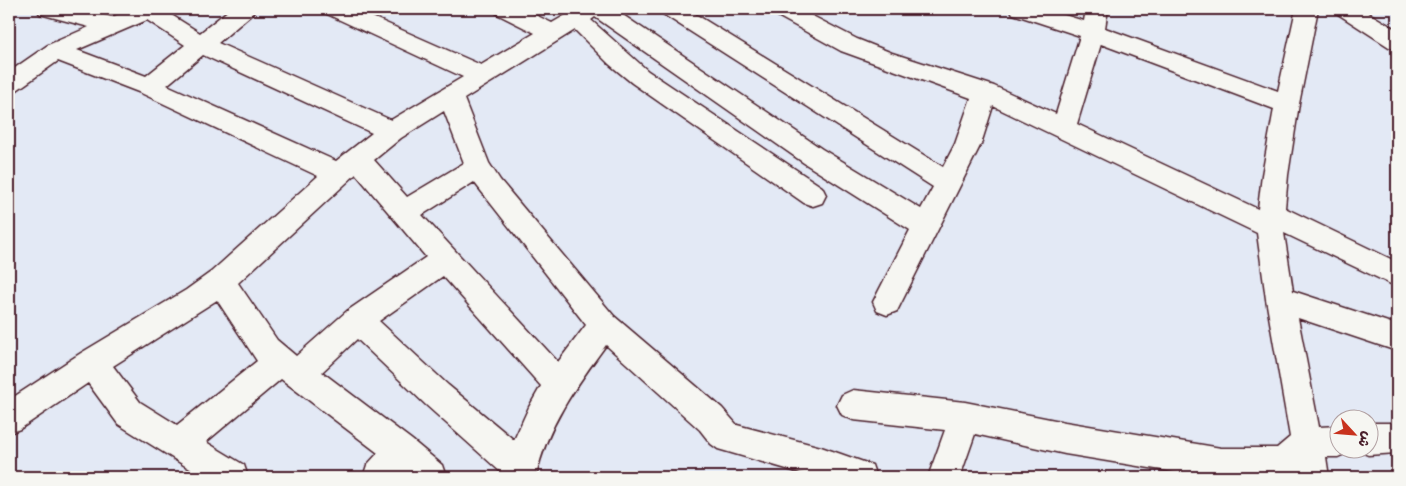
<svg xmlns="http://www.w3.org/2000/svg" width="1406" height="486" font-family="Itim,'Playpen Sans Arabic',sans-serif">
	<style>
		.lines { fill: none; stroke-linecap: round; stroke-linejoin: round }
		.minor-casing { stroke: #4a1f2b; stroke-width: 3 }
		.minor { fill: #f6f6f2; fill-rule: evenodd }
	</style>
	<rect width="100%" height="100%" fill="#e3e9f5"/>
	<filter id="ink" filterUnits="userSpaceOnUse"><feTurbulence type="fractalNoise" baseFrequency=".02" numOctaves="2"/><feDisplacementMap in="SourceGraphic" scale="10" xChannelSelector="R" yChannelSelector="G"/><feConvolveMatrix kernelMatrix="1 2 1 2 8 2 1 2 1" color-interpolation-filters="sRGB"/></filter>
	<g filter="url(#ink)">
		<g class="lines">
			<defs>
				<g id="minor">
					<path d="M37 9H78L112 17 131 9H162L200 33 230 9H255L252 14 218 43 391 120 463 77 327 14 324 9H354L481 65 535 33 497 14 494 9H523L552 23 576 9H614L822 149 921 209 933 187 663 14 660 9H687L943 167 955 144 971 98 841 51 774 14 771 9H799L857 39 892 53 994 86 1056 114 1080 36 1013 14 1010 9H1045L1084 21 1086 9H1108L1105 28 1278 91 1296 9H1318L1299 104 1288 175 1285 208 1397 262V287L1284 233 1293 291 1397 325V351L1298 318 1319 427 1338 426V448H1351L1349 452 1338 457H1326L1329 477H1297L1296 473 1285 477H1204L1065 454 975 434 960 477H928L945 430 853 420 842 415 837 405 842 395 853 390 965 402 1065 422 1221 448H1277L1290 437 1266 299 1257 233 993 106 981 144 897 311 887 315 877 311 873 302 910 230 804 163 595 17 591 20 648 71 822 187 826 195 822 203 813 206 804 203 632 83 609 64 575 30 464 99 489 163 500 180 614 316 722 408 737 425 821 447 872 465 876 477H814L718 449 711 444 700 430 606 345C576 386 546 427 536 477H504V475L426 405 357 339 322 372 412 440 442 465 446 477H406L403 474 400 477H363L367 465 378 453 281 379 206 442 244 465 248 477H203L118 424 88 383 20 429 9 433V400L81 353 186 290 211 272 318 176 141 93 58 61 17 90 9 93V72L48 45 89 27 40 14ZM147 20 185 45 146 76 77 50ZM1101 44 1274 109 1262 175 1258 209 1077 124ZM203 55 372 133 336 161 167 85ZM444 111 464 163 407 197 374 160 401 138ZM356 174 426 257 347 311 296 356 277 340 238 283ZM474 182 586 325 558 362 422 215ZM443 276 541 386 529 407 514 440 448 385 379 321ZM217 300 257 361 177 425 140 402 113 366Z"/>
					<path d="M1335 9H1362L1397 30V49L1389 47 1338 14Z"/>
					<path d="M1368 423H1397V453L1368 455 1357 450 1356 448H1368Z"/>
				</g>
			</defs>
			<use href="#minor" class="minor-casing"/>
			<use href="#minor" class="minor"/>
		</g>
	</g>
	<rect width="1406" height="486" fill="none" stroke="#f6f6f2" stroke-width="30"/>
	<rect x="15" y="15" width="1376" height="456" fill="none" stroke="#4a1f2b" stroke-width="2" filter="url(#ink)"/>
	<g transform="translate(1354 434) rotate(116)"><circle r="24" fill="#f6f6f2" stroke="#b1a0a2"/>
	<path d="M0-4L9 19L0 12L-9 19Z" fill="#c8321e"/>
	<text y="-8" font-size="14" font-weight="bold" text-anchor="middle" fill="#4a1f2b">ش</text>
	</g>
</svg>
